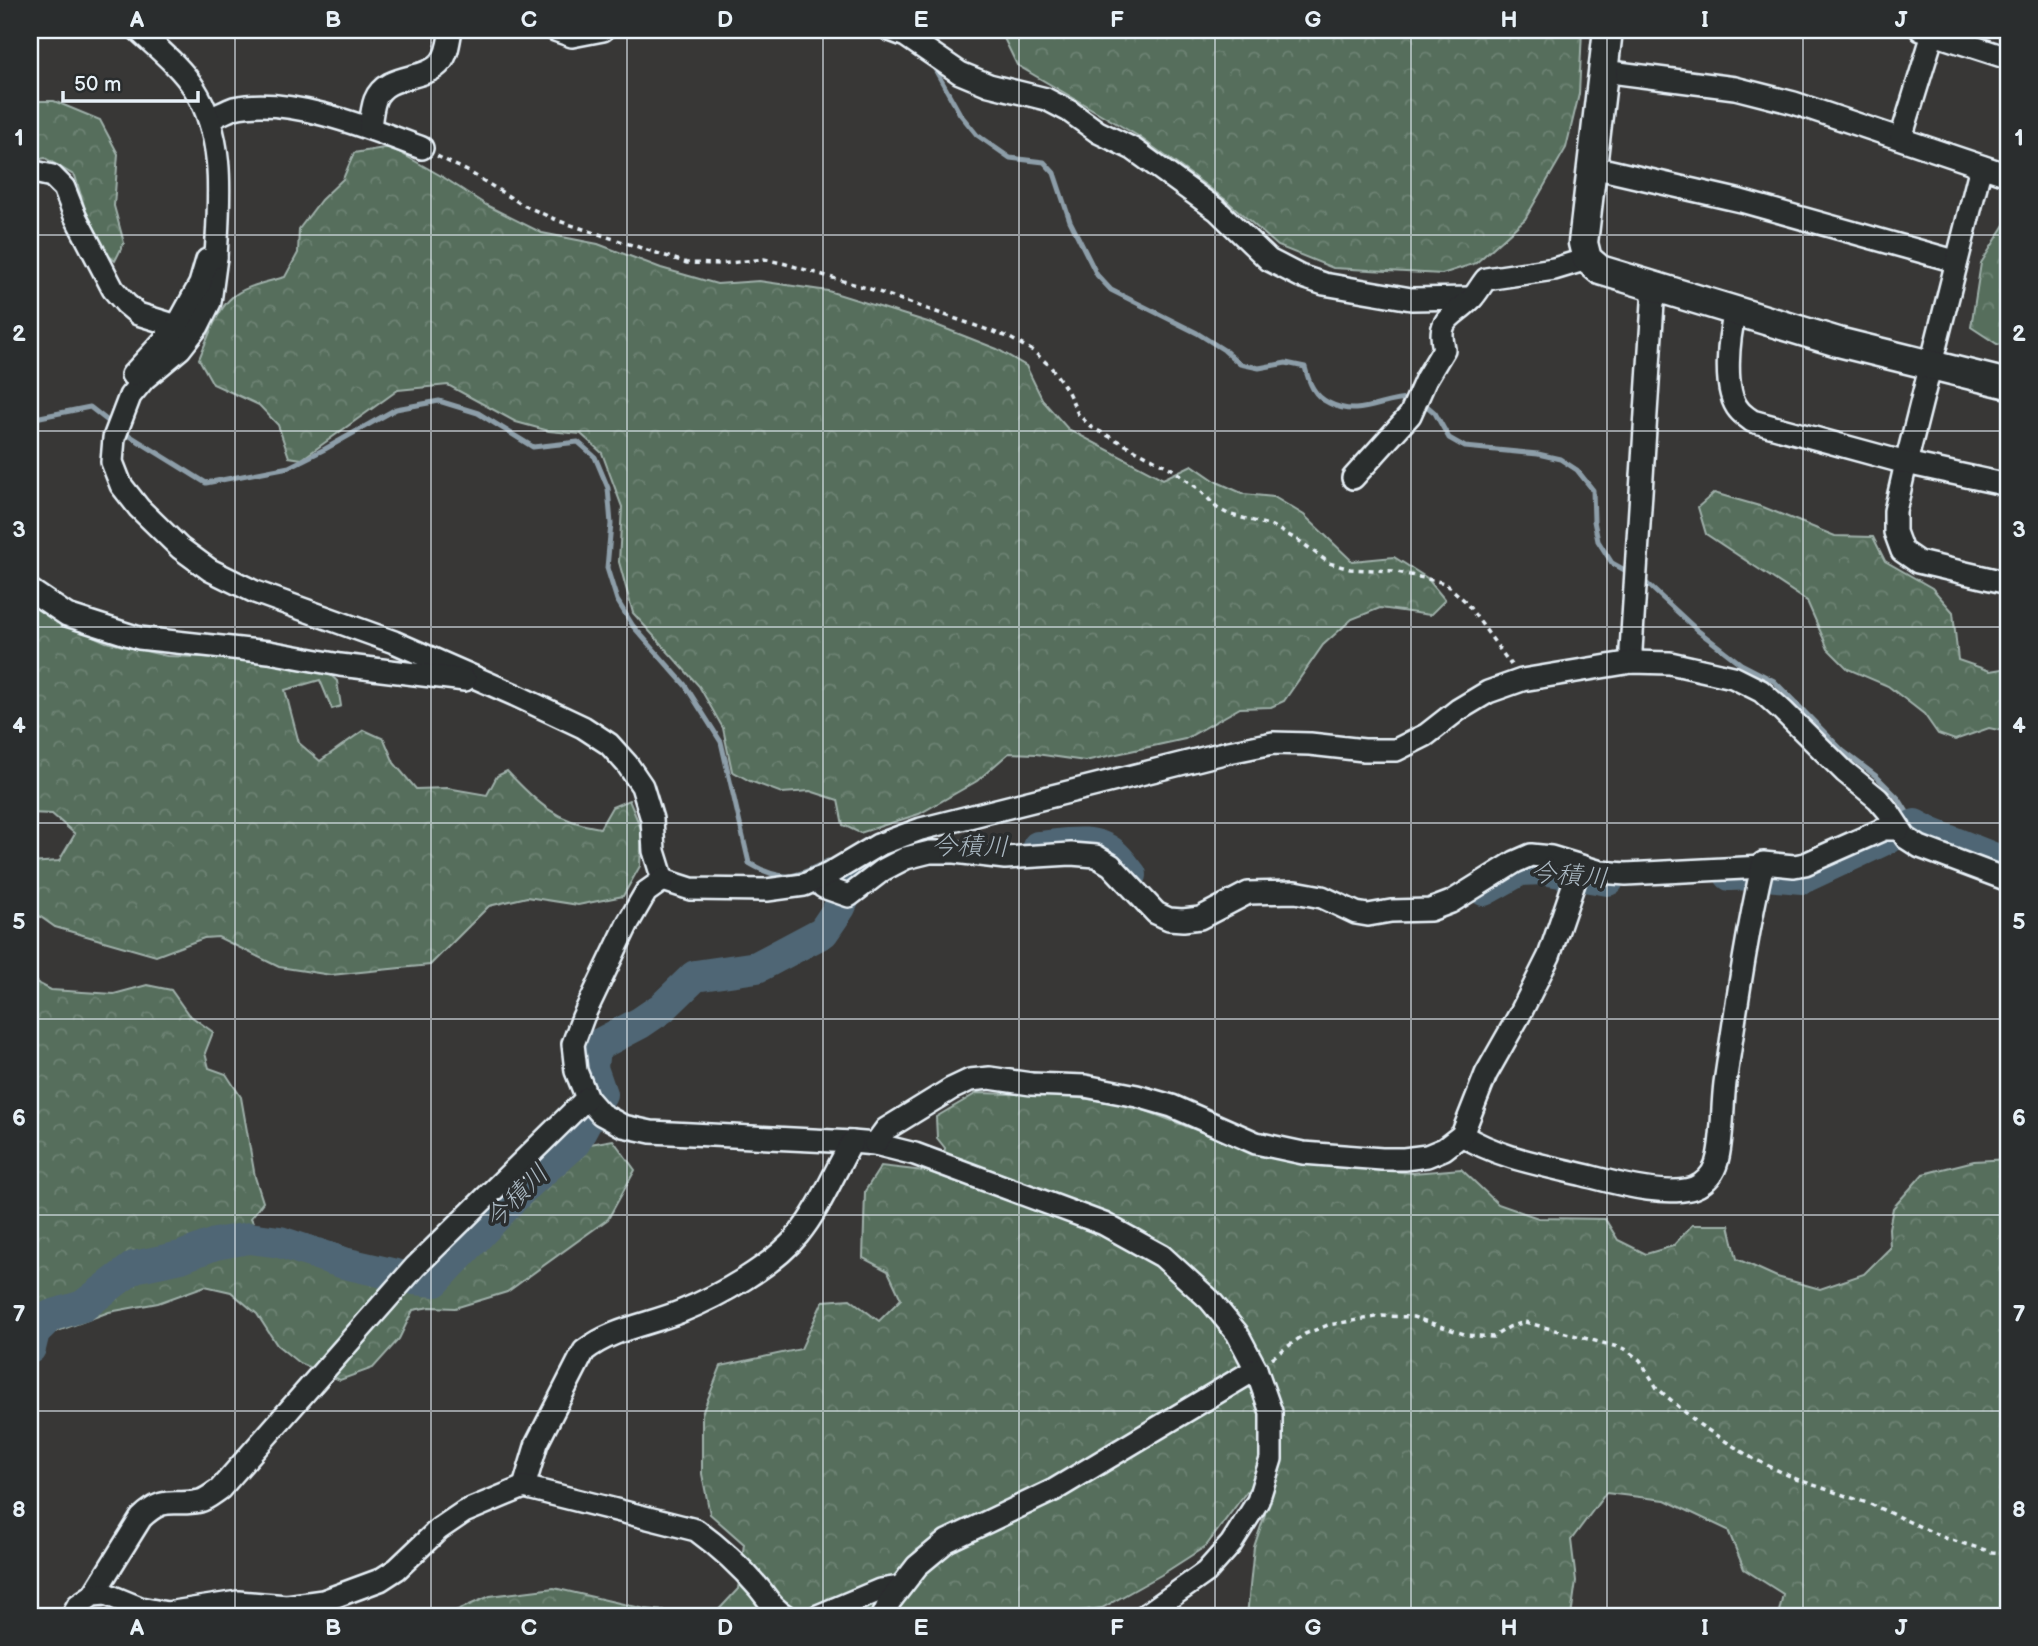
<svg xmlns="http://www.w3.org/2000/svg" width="2038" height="1646" font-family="'Balsamiq Sans','Klee One',sans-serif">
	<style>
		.forest { fill: url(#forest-crowns); stroke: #9fb0aa; stroke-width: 2 }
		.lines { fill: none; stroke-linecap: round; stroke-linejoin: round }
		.stream { stroke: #8d9ea9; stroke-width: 5 }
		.river { stroke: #506674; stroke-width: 32 }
		.street-casing { stroke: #e8f1f8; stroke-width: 26 }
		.secondary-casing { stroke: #e8f1f8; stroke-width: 33 }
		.path { stroke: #e8f1f8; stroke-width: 3.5; stroke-dasharray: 5 5; stroke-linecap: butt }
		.street { stroke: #2a2d2e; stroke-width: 21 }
		.secondary { stroke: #2a2d2e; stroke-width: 28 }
		.grid { fill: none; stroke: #e8f1f8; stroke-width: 2; stroke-opacity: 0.55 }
		.labels { text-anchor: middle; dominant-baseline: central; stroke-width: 7; stroke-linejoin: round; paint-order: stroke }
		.water-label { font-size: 26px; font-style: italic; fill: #abb9c3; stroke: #2a2d2e }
		.neatline { fill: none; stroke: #e8f1f8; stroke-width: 2.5 }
		.grid-label { font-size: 23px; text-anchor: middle; font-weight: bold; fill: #e8f1f8 }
	</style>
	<defs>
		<pattern id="forest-crowns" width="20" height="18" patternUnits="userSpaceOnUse" patternTransform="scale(1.75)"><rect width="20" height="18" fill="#566e5c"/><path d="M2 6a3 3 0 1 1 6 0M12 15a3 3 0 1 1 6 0" fill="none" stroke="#6e8374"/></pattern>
	</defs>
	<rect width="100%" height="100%" fill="#383736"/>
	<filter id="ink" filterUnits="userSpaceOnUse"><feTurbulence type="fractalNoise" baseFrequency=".0143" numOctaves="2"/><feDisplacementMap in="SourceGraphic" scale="14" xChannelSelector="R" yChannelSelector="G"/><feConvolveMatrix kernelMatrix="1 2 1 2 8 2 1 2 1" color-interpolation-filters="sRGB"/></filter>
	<g filter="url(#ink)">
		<g class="forest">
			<path d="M1000 30H1582L1579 94 1566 148 1525 219 1476 263 1442 274 1333 268 1278 246 1226 200 1138 136 1017 65Z"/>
			<path d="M30 101H54L100 120 118 154 114 206 124 243 115 261 96 245 75 176 45 158 30 161Z"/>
			<path d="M390 147 443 177 486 205 542 233 598 244 661 268 717 284 759 281 828 291 931 323 997 349 1026 366 1043 401 1068 429 1163 479 1192 465 1217 482 1244 494 1274 497 1304 515 1352 561 1394 557 1427 578 1445 600 1430 615 1380 608 1352 619 1323 645 1284 701 1271 707 1240 708 1185 739 1085 761 1036 754 1009 753 977 781 919 814 860 833 843 825 838 800 810 791 782 793 750 781 732 771 723 728 699 686 633 613 619 562 622 507 602 453 581 434 549 431 516 422 448 385 398 390 302 459 289 457 278 425 259 405 213 384 199 359C207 340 215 315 229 300 243 286 267 282 285 277L298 253 299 229 321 200 343 179 354 153Z"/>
			<path d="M2008 220V347L1997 344 1971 327 1981 263Z"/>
			<path d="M1714 493 1763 507 1835 536 1873 537 1885 561 1932 588 1953 612 1958 660 1990 671 2008 668V732L1989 728 1955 740 1938 734 1924 714 1888 686 1848 669 1828 649 1807 601 1706 534 1698 507Z"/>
			<path d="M30 600 56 619 106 642 167 656 231 658 324 669 337 681 341 706 332 709 320 680 285 690 299 743 320 761 364 730 384 739 394 763 416 789 447 788 487 795 497 776 507 771C536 802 556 822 600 828L612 807 629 800 642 831 640 866 623 896 578 905 527 897 489 906 430 965 331 975 279 967 218 937 204 938 156 956 55 927 35 913 30 912V863L59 861 75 834 52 814 30 813Z"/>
			<path d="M30 979 51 990 114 994 147 985 171 990 188 1014 213 1032 205 1053 209 1068 226 1074 241 1097 255 1177 263 1202 251 1218 261 1240 313 1264 379 1275 434 1290 573 1147 613 1140 635 1170 608 1219 507 1292 455 1308 430 1307 413 1310 399 1339 373 1368 340 1380 299 1363 277 1345 257 1314 231 1292 205 1286 158 1303 109 1312 47 1335 30 1347Z"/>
			<path d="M977 1093 1056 1095 1128 1104 1254 1152 1303 1164 1413 1173 1461 1169 1498 1204 1538 1218 1605 1219 1618 1240 1646 1254 1673 1246 1692 1225H1729L1737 1259 1777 1277 1820 1289 1864 1274 1890 1248 1889 1228 1893 1208 1923 1174 1974 1161 2008 1159V1616H1778L1783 1594 1744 1569 1728 1530 1665 1500 1606 1493 1571 1540 1576 1581 1571 1616H1247L1254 1547 1265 1514 1250 1487 1206 1546 1161 1575 1102 1608 1071 1612 1060 1616H444L490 1596 554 1588 645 1609 713 1616 738 1589 744 1544 710 1514 702 1474V1414L721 1366 801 1349 823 1301 850 1299 879 1321 901 1299 888 1271 863 1258 865 1191 881 1166 941 1173 945 1148 937 1138 936 1117Z"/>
		</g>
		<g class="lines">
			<g class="stream">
				<path d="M931 62 960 114 977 135 1010 158 1044 162 1054 173 1070 221 1097 275 1111 290 1197 333 1224 350 1240 364 1259 368 1286 363 1305 367C1309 383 1314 396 1329 403 1360 419 1382 398 1412 399"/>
				<path d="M1421 401 1435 413 1449 438 1465 447 1538 454 1560 459 1577 470 1593 490 1594 521 1598 541 1612 563 1630 573"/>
				<path d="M30 419 90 407 113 425"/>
				<path d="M122 431 206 483 289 467 325 449 396 409 439 401 478 413 533 447 578 442 595 457 608 488 611 524 607 568 617 600 633 626 685 685 721 742 749 863C783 883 794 878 828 861L832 868"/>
				<path d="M1642 579 1697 630 1741 664 1774 681 1843 751 1876 776 1899 799 1915 825"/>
			</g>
			<g class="river">
				<path d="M1038 847C1062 845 1094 837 1113 854 1120 860 1126 869 1131 875"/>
				<path d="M1730 875 1752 874 1802 878 1915 825 1930 833 2008 864"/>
				<path d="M1484 890 1520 870 1543 869 1608 880"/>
				<path d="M30 1348 34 1332 50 1316 83 1306 134 1267 181 1257 215 1244 249 1238 280 1242 344 1263 414 1279 435 1281 522 1189 575 1142 601 1094 592 1068 594 1047 640 1023 662 1008 695 976 757 967 823 932 840 907 851 882 867 871"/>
			</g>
			<defs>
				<g id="street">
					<path d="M555 30 572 36 603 30"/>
					<path d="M890 30 906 36 960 73 989 85 1046 99 1069 111 1098 132 1133 149 1217 210 1269 260 1300 276 1324 284 1411 299 1472 298"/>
					<path d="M1921 30 2008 58"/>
					<path d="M1603 71 1735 88 1794 103 2008 175"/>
					<path d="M209 119C217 116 226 111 234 108 288 95 372 129 422 148"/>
					<path d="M370 128C371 119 372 108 375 100 386 72 425 82 441 62 448 54 449 39 451 30"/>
					<path d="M1901 138 1933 34"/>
					<path d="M1593 167 1741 201 1955 261"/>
					<path d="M1983 167 1978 178 1906 463 1895 511V532L1902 551 1918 562 2008 583"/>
					<path d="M30 171 52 176 64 188 75 216 113 289 126 304 138 314 177 326"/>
					<path d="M216 257 210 302 198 326 180 349 144 379 130 396 114 438 112 462 121 485 139 508 180 548 210 570 255 592 394 642 515 695 583 727 609 744 627 764 642 786 652 819 654 851 663 880"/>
					<path d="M1735 312C1729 336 1722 390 1739 410 1742 414 1748 418 1752 421L1906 463 2008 485"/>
					<path d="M132 375 177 326 200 284 207 260 216 257C219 200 226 138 194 88 180 66 157 48 138 30"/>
					<path d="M1353 478 1410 415 1426 379 1444 349C1436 317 1453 318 1472 298 1477 293 1481 285 1486 279L1554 269 1587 259"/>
					<path d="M30 590 67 615 139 638 269 652 340 665 465 680"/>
					<path d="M1632 662 1631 650 1654 287"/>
					<path d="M817 879 823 887 849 896 883 870 906 858 930 852H955L1005 858 1071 854 1096 856 1111 865 1156 913 1169 919 1183 920 1200 918 1248 893 1295 892 1322 897 1356 913 1368 915 1391 911 1430 910 1451 902 1515 862 1531 855 1551 857 1601 872 1626 874 1763 867"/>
					<path d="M663 880 691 889 767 890 804 885 829 874 878 845 921 829 1224 753 1273 743 1310 744 1364 750H1396L1426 735 1458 710 1488 692 1522 680 1632 662 1670 663 1733 677 1761 691 1783 711 1845 772 1878 799 1889 812 1906 838 1920 847 2008 880"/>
					<path d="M663 880 646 892 628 923 583 1017 573 1044 576 1071 587 1098 601 1114 623 1126 651 1132 852 1142 875 1144 915 1154 1104 1224 1162 1256 1210 1300 1237 1333 1256 1369 1271 1412V1459L1258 1501 1231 1544 1206 1572 1144 1616"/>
					<path d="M1462 1135C1500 1159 1549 1166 1592 1177 1618 1184 1679 1200 1701 1184 1710 1178 1716 1168 1718 1157 1723 1134 1722 1108 1725 1083 1736 1010 1746 936 1763 863L1794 866 1805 864 1884 829H1899"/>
					<path d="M875 1144 886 1129 951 1089 970 1080 990 1078 1031 1084 1085 1086 1137 1096 1172 1106 1256 1143 1303 1153 1382 1159H1404L1427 1156 1444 1149 1462 1135 1486 1074 1520 1014 1549 956 1580 866"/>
					<path d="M524 1487 537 1443 584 1351C613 1328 648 1325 682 1311 719 1296 773 1266 798 1235 821 1207 834 1172 852 1142"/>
					<path d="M93 1595 141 1518C166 1494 173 1507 200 1501 207 1499 214 1493 220 1489L415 1267 587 1098"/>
					<path d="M72 1616 78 1605 93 1595 106 1594 140 1608 167 1613 238 1602 287 1606 323 1601 380 1580 397 1569 439 1529 464 1512 524 1487 696 1530C718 1546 741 1567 759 1588 768 1599 773 1609 786 1616"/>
					<path d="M818 1616 880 1590 899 1587"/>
					<path d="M883 1616 890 1601 917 1566 947 1541 1054 1490 1256 1369"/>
				</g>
				<path id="secondary" d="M1608 30 1583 243 1587 259 1600 270 1838 342 2008 384"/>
			</defs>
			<use href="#street" class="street-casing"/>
			<use href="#secondary" class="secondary-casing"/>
			<g class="path">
				<path d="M437 156 469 172 523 205 559 221 687 263 720 264 764 259 786 264 870 289 1008 337 1033 351 1051 367 1067 390 1078 414 1091 427 1172 469 1199 489 1217 508 1228 514 1272 526 1301 542 1329 563 1350 569 1393 571 1445 583 1465 601 1511 665"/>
				<path d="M1272 1358 1305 1334 1328 1325 1382 1316 1413 1317 1467 1335 1493 1337 1509 1327 1525 1322 1625 1349 1640 1360 1657 1388 1700 1425 1752 1458 1796 1479 1870 1504 1945 1538 1992 1552 2008 1553"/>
			</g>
			<use href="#street" class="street"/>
			<use href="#secondary" class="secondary"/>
		</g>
	</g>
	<path class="grid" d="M235 30V1616M431 30V1616M627 30V1616M823 30V1616M1019 30V1616M1215 30V1616M1411 30V1616M1607 30V1616M1803 30V1616M30 235H2008M30 431H2008M30 627H2008M30 823H2008M30 1019H2008M30 1215H2008M30 1411H2008"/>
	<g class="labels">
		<g class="water-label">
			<text transform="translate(970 847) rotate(1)">今積川</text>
			<text transform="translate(1569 876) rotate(5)">今積川</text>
			<text transform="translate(517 1197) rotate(-45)">今積川</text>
		</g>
	</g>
	<rect width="2038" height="1646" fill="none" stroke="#2a2d2e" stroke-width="77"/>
	<path d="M63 91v10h135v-10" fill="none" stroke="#e8f1f8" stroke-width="3.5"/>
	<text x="74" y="91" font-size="21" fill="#e8f1f8" stroke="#2a2d2e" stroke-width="5" paint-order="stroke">50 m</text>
	<rect x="38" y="38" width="1962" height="1570" class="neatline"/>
	<g class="grid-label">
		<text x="137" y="27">A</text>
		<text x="333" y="27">B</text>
		<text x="529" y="27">C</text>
		<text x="725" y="27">D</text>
		<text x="921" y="27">E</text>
		<text x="1117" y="27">F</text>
		<text x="1313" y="27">G</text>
		<text x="1509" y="27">H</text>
		<text x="1705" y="27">I</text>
		<text x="1901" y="27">J</text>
		<text x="19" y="145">1</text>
		<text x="2019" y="145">1</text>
		<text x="19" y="341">2</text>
		<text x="2019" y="341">2</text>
		<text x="19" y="537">3</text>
		<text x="2019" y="537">3</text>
		<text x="19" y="733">4</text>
		<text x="2019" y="733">4</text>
		<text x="19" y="929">5</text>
		<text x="2019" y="929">5</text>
		<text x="19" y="1125">6</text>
		<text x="2019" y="1125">6</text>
		<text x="19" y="1321">7</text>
		<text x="2019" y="1321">7</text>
		<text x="19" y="1517">8</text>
		<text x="2019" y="1517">8</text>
		<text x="137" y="1635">A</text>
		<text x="333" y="1635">B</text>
		<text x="529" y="1635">C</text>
		<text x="725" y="1635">D</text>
		<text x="921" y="1635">E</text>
		<text x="1117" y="1635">F</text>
		<text x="1313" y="1635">G</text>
		<text x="1509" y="1635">H</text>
		<text x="1705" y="1635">I</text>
		<text x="1901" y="1635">J</text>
	</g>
</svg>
